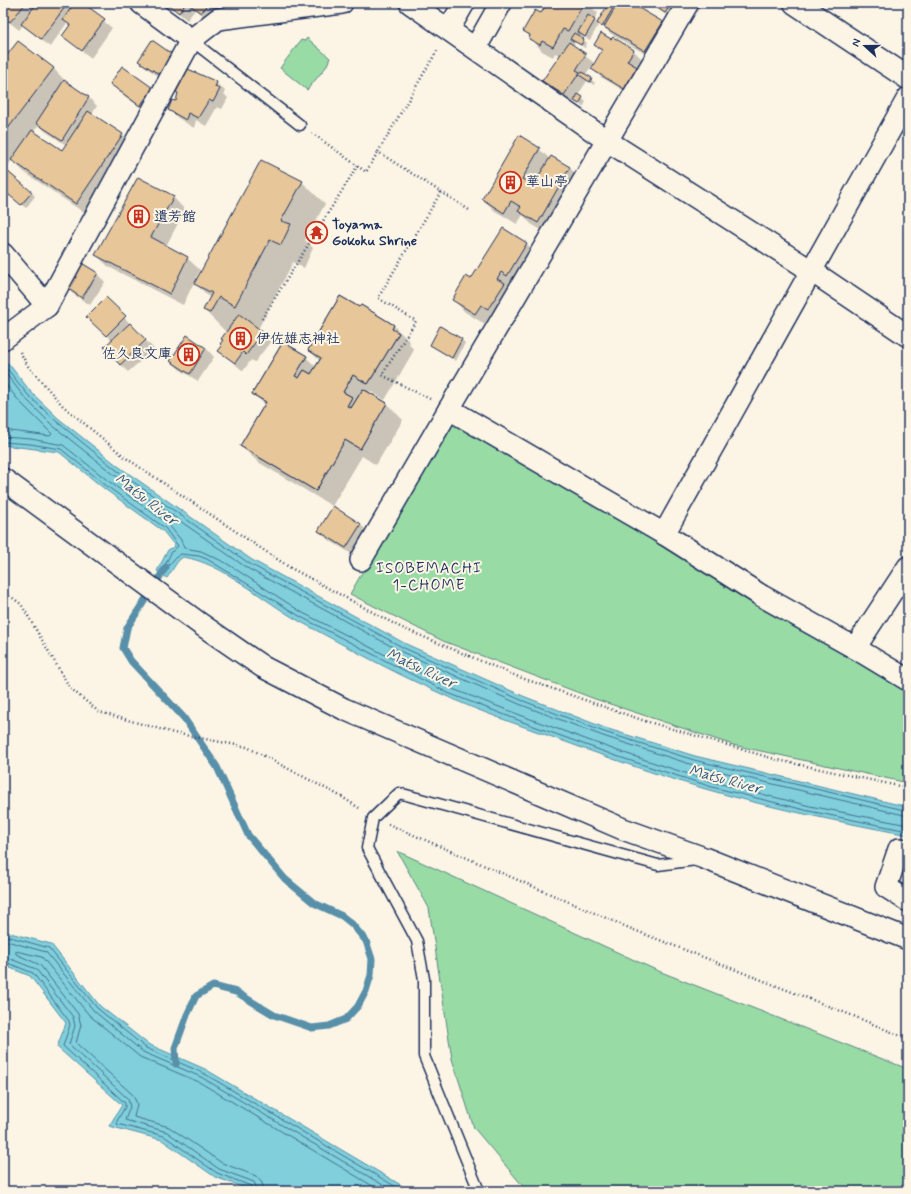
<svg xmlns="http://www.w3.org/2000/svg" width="911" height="1194" font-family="Mynerve,'Klee One',sans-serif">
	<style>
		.green { fill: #99dba5; stroke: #5a8582 }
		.water { fill: #80cfdb; stroke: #588fa9 }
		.shadow { fill: #0003; fill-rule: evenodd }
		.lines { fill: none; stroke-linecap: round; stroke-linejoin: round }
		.shore { stroke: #436f90; stroke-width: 1 }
		.stream { stroke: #588fa9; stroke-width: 7 }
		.building { fill: #e7c699; stroke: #1b2f5e; fill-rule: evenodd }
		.service-casing { stroke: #1b2f5e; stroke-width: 13 }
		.minor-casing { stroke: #1b2f5e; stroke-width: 24 }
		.tertiary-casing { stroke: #1b2f5e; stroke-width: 25 }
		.path { stroke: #1b2f5e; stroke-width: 2.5; stroke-dasharray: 1 3; stroke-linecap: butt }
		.service { stroke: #fcf5e5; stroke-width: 10 }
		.minor { stroke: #fcf5e5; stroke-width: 21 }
		.tertiary { stroke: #fcf5e5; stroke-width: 22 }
		.labels { text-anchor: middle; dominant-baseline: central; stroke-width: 4; stroke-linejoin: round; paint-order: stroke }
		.poi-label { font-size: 14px; font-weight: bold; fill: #1b2f5e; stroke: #fcf5e5; text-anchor: start }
		.water-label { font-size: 15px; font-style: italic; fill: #34577d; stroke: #fcf5e5 }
		.neighbourhood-label { font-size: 15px; letter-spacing: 1px; fill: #1b2f5e; stroke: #fcf5e5 }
	</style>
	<rect width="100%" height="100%" fill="#fcf5e5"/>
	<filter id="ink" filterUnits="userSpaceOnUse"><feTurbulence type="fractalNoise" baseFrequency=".025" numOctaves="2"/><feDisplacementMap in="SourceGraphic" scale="8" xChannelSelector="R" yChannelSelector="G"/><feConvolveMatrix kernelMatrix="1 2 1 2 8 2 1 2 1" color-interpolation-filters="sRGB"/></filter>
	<g filter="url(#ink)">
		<g class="green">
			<path d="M307 38 330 58 326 67 307 90 280 68 301 40 305 41Z"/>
			<path d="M457 422 908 689V783L733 745 595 699 443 641 350 594 446 425Z"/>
			<path d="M397 851 656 970 908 1069V1191H527L474 1128 452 1059 429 908Z"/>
		</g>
		<g class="water">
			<path d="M8 363 31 392 58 418 118 466 252 560 406 644 523 696 605 728 695 756 908 807V835C841 822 774 809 709 790 656 775 604 756 552 737 517 724 480 712 446 696 396 674 347 647 299 621 263 601 223 563 183 557L178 561 167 578 157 571 168 550 175 546 163 531 106 490 59 452 3 445V366Z"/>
			<path d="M3 931 51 944 100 1006 148 1044 205 1069 411 1191H254L215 1177 162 1140 109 1126 122 1105 57 1047 66 1023 30 976 3 965Z"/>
		</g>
		<g class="shadow">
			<path d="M3 3H33L36 6 38 3 74 4 81 3 112 28 91 58 63 36 70 26 67 23 50 47 23 25 19 30 3 17Z"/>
			<path d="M167 3H223L210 21 195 10 187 20Z"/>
			<path d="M543 3H596L593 9 598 13 594 20 598 24 610 3H628L662 23 670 31 654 59 613 35 599 24 590 40 584 37 583 39 587 43 585 48 575 42 573 46 594 63 585 75 595 83 594 85 587 81 578 95 586 102 583 107 574 100 572 103 552 89 544 81 561 56 555 53 553 57 542 51 525 31 541 15 546 6Z"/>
			<path d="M648 3H685L674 20Z"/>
			<path d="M613 38 634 51 642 59 636 68 645 76 633 96 601 77 592 69 602 52 595 45Z"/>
			<path d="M152 41 180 63 167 82 148 69 140 61Z"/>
			<path d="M3 53 8 57 53 68 69 85 89 98 97 106 92 114 123 135 135 148 89 216 24 172 12 160 3 172ZM39 125 45 131 66 145 62 152 33 132Z"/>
			<path d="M216 83 225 91 224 94 228 98 222 109 217 107 206 126 196 120 194 128 178 118 169 110 176 102Z"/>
			<path d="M111 84 152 88 160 97 148 113 119 92Z"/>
			<path d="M539 149 550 159 551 157 570 168 582 181 550 235 531 224 523 215 517 224 495 211 483 199Z"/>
			<path d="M3 177 31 192 35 196 26 208 3 190Z"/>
			<path d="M302 182 325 204 305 240 313 248 304 268 293 262 258 329 271 341 255 362 251 360 243 371 220 351 227 333 204 310 210 298 196 284Z"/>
			<path d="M173 197 185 210 166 246 187 258 200 270 183 305 109 267 96 255Z"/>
			<path d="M503 229 527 244 539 256 488 326 465 312 453 299 471 281Z"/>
			<path d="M97 274 105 282 90 305 73 294 65 286Z"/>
			<path d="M106 298 154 349 128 372 120 364 112 341 88 317Z"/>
			<path d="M394 326 410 342 409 344 414 350 385 400 370 391 368 393 387 404 403 420 376 465 362 456 332 506 258 462 241 446 265 405 254 394 306 357 316 367 320 361 309 350Z"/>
			<path d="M187 336 206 348 214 357 198 381 179 369 171 361Z"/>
			<path d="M461 339 465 343 456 361 431 345Z"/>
			<path d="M360 524 369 533 355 556 327 539 319 530Z"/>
		</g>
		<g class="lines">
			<g class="shore">
				<path d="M3 370H8L28 395 56 421 115 469 250 564 404 648 521 700 604 732 694 760 908 811"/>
				<path d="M3 375H7L25 398 52 425 112 473 247 568 402 652 519 704 603 736 693 765 908 816"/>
				<path d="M3 381 20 402 52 434 50 436 3 430"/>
				<path d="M3 437 31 439 63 445 111 483 168 524 181 540 184 548 201 551 226 563 303 613 450 688 533 720 618 751 713 782 810 806 908 825"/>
				<path d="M3 442 30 444 61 449 108 487 165 528 178 546 171 553 163 569 164 571 175 558 181 554 199 556 207 559 301 617 448 693 531 725 616 756 712 787 809 811 908 831"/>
				<path d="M3 935 49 948 97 1008 146 1048 203 1073 403 1191"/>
				<path d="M3 940 46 952 94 1011 143 1052 201 1077 393 1191"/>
				<path d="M3 956 36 969 73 1017 75 1026 69 1044 128 1099 130 1107 125 1120 167 1132 219 1169 254 1182 258 1191"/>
				<path d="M3 961 33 973 69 1021 70 1025 63 1046 125 1103V1107L117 1121V1124L164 1136 217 1173 251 1186 253 1191"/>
				<path d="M264 1191 262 1183 256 1176 222 1163 169 1127 134 1117 137 1104 133 1095 76 1043 81 1025 78 1014 40 965 16 954V951L42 957 89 1015 140 1057 199 1082 381 1191"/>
			</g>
			<path class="stream" d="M166 567 127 628 123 648 131 661 184 718 217 767 248 835 285 879 314 903 342 916 352 924 366 941 372 959 371 975 366 991 358 1006 346 1019 329 1026 312 1028 274 1015 236 992 213 986 196 996 187 1015 175 1048 176 1064"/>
		</g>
		<g class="building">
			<path d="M3 3H26L10 22 3 17Z"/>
			<path d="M37 3H68L41 39 21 24Z"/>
			<path d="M74 3H83L105 19 82 51 62 36 70 25 63 20Z"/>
			<path d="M166 3H186L179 13Z"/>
			<path d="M187 3H208L201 13Z"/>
			<path d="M543 3H584L568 31 563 29 553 47 542 41 540 45 529 39 530 35 523 31 535 10 541 13 546 5Z"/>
			<path d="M609 3H616L602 27 597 23Z"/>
			<path d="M618 3H630L663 22 645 51 604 27Z"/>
			<path d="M650 3H672L665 13Z"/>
			<path d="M588 15 595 20 585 37 578 32Z"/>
			<path d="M574 33 584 39 581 45 570 39Z"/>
			<path d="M601 33 611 39 613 37 634 50 627 61 637 67 624 89 591 69 602 50 594 45Z"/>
			<path d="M152 40 172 54 159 74 138 61Z"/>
			<path d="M18 41 54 68 3 135V52L7 55Z"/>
			<path d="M569 42 586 54 576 70 580 72 564 95 542 81Z"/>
			<path d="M122 66 153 88 140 106 110 84Z"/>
			<path d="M188 69 217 82 215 87 220 89 213 102 209 100 198 118 188 113 186 120 168 110 172 100 176 101 178 93 176 92Z"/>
			<path d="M582 72 592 78 590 82 579 75Z"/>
			<path d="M64 80 89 97 62 140 36 123Z"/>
			<path d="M578 94 583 97 579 104 574 101Z"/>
			<path d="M88 111 123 134 76 204 11 160 32 130 62 150Z"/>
			<path d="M519 135 540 148 522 179 533 185 551 156 570 167 538 223 518 211 521 207 511 201 504 213 482 199Z"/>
			<path d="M261 160 303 181 281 221 291 224 281 245 270 240 235 306 219 297 210 313 203 310 212 293 194 284Z"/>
			<path d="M7 171 32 192 21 205 3 190V176Z"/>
			<path d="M138 177 174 196 151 237 188 257 170 294 95 255Z"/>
			<path d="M503 228 527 243 507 276 501 272 497 279 505 283 488 309 481 305 475 314 452 300 466 276 471 279Z"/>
			<path d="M80 262 98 273 82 298 64 286Z"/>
			<path d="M340 296 359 307 361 305 394 325 392 329 399 333 368 384 353 375 343 392 352 397 347 406 351 408 363 389 387 403 360 449 345 440 316 491 240 446 266 402 252 394 283 342 307 356 295 376 299 378 304 370 311 374 321 358 308 350ZM283 394 288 396 283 407 292 412 280 431 275 428 269 439 276 443 274 446 301 462 319 431 315 428 316 426 331 434 337 425 340 427 335 435 339 437 313 481 251 443 273 406 275 408Z"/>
			<path d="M340 296 359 307 361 305 394 325 392 329 399 333 368 384 353 375 343 392 352 397 347 406 351 408 363 389 387 403 360 449 345 440 316 491 240 446 266 402 252 394 283 342 307 356 295 376 299 378 304 370 311 374 321 358 308 350Z"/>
			<path d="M106 297 126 316 106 336 86 317Z"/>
			<path d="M239 314 263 332 246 355 243 352 235 363 218 351 222 346 220 344 223 340 221 339Z"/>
			<path d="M130 323 146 340 120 365 104 347Z"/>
			<path d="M440 326 462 339 452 358 430 345Z"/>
			<path d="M187 335 206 348 190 374 170 361Z"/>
			<path d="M333 506 361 524 346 548 318 531Z"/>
		</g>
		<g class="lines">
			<defs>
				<g id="service">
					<path d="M191 40 300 125"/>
					<path d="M479 1191 424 1056V979L417 941 367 848 373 818 399 793 658 865 696 860"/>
				</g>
				<g id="minor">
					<path d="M141 3 191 40"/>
					<path d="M410 3 606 140 810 270 908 336"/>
					<path d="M688 3 449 409 664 534 762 596 855 648 908 680"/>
					<path d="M449 29 464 3"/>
					<path d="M476 47 501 3"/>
					<path d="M3 254 47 306"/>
					<path d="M3 339 47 306 191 40 218 19 342 3"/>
					<path d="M3 479 199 623 263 667 344 709 623 829 704 858 908 939"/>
					<path d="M664 534 908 98"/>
					<path d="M361 560 449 409"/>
					<path d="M855 648 908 567"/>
					<path d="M908 850 899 849 886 887 908 901"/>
				</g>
				<path id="tertiary" d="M795 3 908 78"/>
			</defs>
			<use href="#service" class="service-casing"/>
			<use href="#minor" class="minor-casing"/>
			<use href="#tertiary" class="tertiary-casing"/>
			<g class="path">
				<path d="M312 133 366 172 378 152"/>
				<path d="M441 192 469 210"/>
				<path d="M262 319 358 165"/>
				<path d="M20 352 28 366 63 406 126 458 289 567 400 627 519 677 642 720 778 760 908 788"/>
				<path d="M430 399 382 375 416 321 378 298 441 192 378 152 438 49"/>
				<path d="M3 591 21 604 70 688 99 712 174 733 247 747 342 797 359 808"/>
				<path d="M388 824 634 930 856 1017 908 1039"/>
			</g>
			<use href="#service" class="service"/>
			<use href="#minor" class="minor"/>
			<use href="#tertiary" class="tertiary"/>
		</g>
	</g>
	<defs>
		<symbol id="building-ring" viewBox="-11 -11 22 22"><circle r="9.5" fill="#fcf5e5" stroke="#c8321e" stroke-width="1.5"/><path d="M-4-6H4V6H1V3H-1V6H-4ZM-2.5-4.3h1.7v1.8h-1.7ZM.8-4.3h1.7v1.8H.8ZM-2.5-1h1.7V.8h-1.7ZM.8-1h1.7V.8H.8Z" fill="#c8321e"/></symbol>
		<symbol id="temple-ring" viewBox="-11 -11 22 22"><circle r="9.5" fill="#fcf5e5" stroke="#c8321e" stroke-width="1.5"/><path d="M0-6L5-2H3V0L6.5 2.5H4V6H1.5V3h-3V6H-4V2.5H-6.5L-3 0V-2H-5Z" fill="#c8321e"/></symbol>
	</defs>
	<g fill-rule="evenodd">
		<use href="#building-ring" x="498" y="170" width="25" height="25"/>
		<use href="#building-ring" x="126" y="204" width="25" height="25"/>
		<use href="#temple-ring" x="304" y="220" width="25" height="25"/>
		<use href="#building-ring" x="228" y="326" width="25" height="25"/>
		<use href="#building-ring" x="176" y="342" width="25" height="25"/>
	</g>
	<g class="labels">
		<g class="poi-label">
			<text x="526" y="182">華山亭</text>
			<text x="154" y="217">遺芳館</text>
			<text x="332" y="225">Toyama<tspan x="332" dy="16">Gokoku Shrine</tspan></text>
			<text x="256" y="339">伊佐雄志神社</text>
			<text x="172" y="354" text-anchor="end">佐久良文庫</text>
		</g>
		<g class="water-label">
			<text transform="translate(146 500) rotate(38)">Matsu River</text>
			<text transform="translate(421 669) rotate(25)">Matsu River</text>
			<text transform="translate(725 780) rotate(15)">Matsu River</text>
		</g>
		<g class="neighbourhood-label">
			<text x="429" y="569">ISOBEMACHI<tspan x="429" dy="17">1-CHOME</tspan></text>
		</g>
	</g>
	<rect width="911" height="1194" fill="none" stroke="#fcf5e5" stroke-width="16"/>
	<rect x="8" y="8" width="895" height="1178" fill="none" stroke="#1b2f5e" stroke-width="1.5" filter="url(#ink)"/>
	<g transform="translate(865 46) rotate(291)" stroke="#fcf5e5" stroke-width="3" paint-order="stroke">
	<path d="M0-3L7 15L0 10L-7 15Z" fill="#1b2f5e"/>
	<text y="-6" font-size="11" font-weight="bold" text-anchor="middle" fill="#1b2f5e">N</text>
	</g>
</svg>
